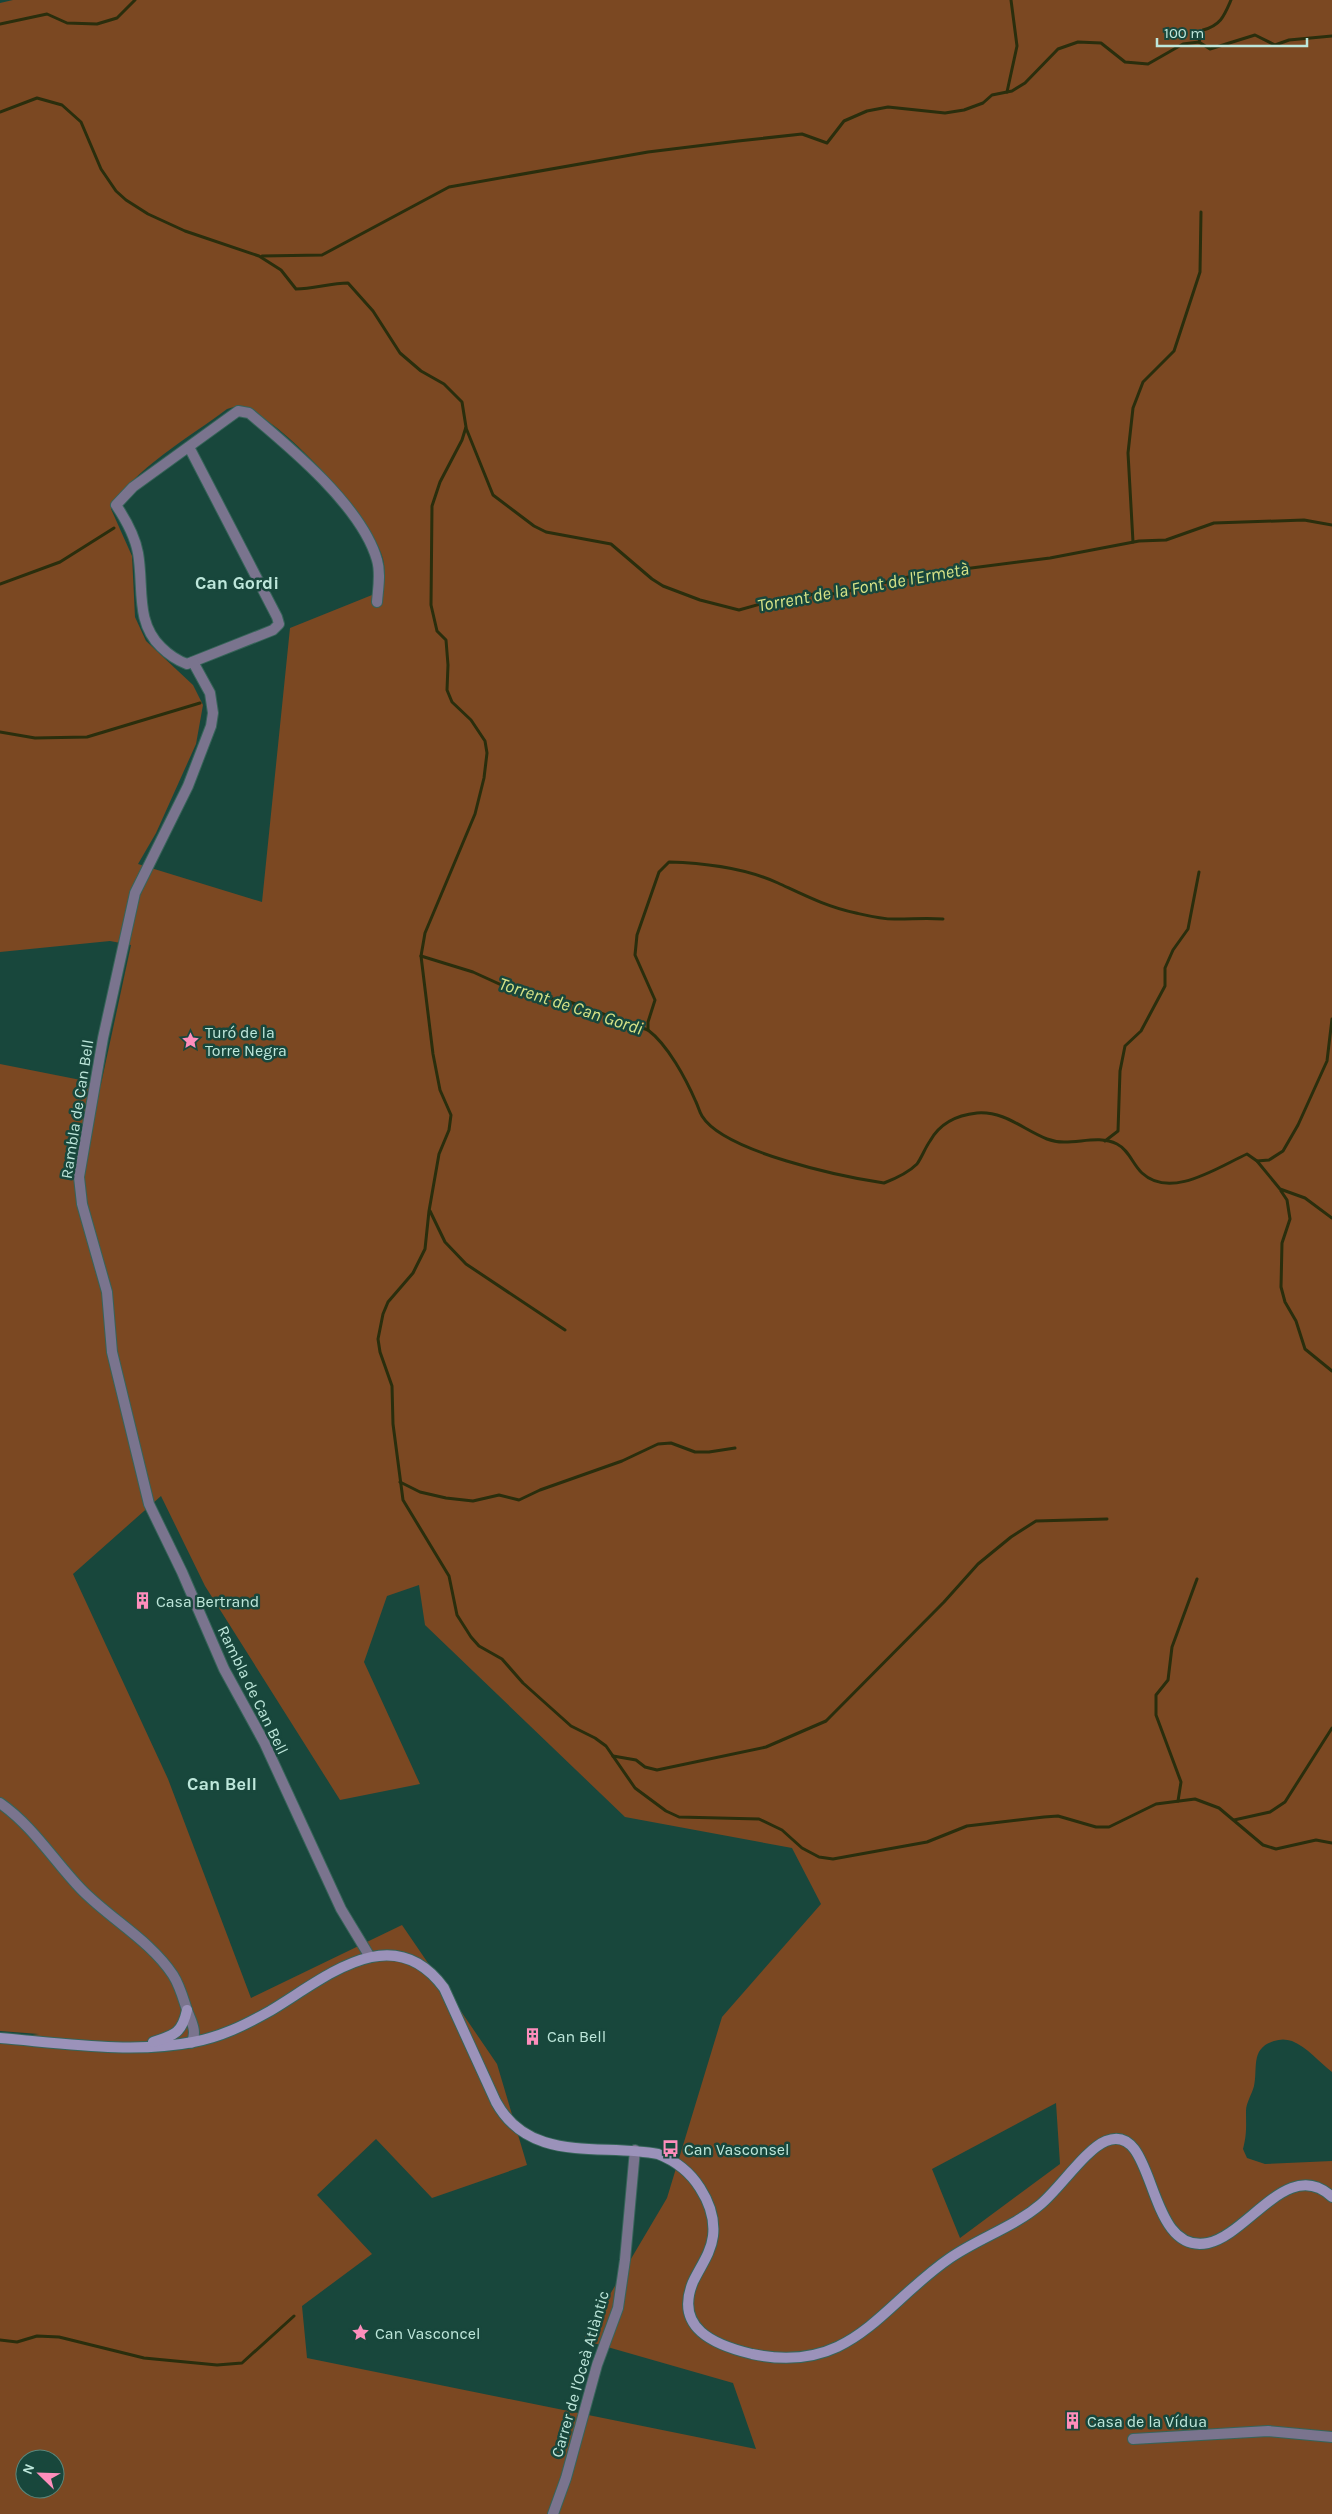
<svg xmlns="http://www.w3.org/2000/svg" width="1332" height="2514" font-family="Karla,sans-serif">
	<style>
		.green { fill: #7b4822; fill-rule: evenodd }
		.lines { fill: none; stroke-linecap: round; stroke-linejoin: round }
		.stream { stroke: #2a2e0d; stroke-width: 3 }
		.minor-casing { stroke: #366459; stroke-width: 12 }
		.secondary-casing { stroke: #366459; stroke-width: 12 }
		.minor { stroke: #7a748e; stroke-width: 10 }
		.secondary { stroke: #9b92ba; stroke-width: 10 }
		.labels { text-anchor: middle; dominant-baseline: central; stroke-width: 5; stroke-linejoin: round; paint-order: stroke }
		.poi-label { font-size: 16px; fill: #bee7db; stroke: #18473c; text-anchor: start }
		.street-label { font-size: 16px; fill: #bee7db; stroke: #18473c }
		.neighbourhood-label { font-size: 18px; font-weight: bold; fill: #bee7db; stroke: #18473c }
		.water-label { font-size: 18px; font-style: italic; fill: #d7e387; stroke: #18473c }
	</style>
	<rect width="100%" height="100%" fill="#18473c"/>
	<path class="green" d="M13 0H1332V2072C1319 2062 1307 2047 1292 2041 1286 2039 1280 2039 1274 2041 1250 2048 1258 2068 1254 2086 1252 2094 1246 2103 1246 2111 1246 2127 1247 2133 1243 2149L1247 2158 1265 2164 1332 2161V2514H0V2040L39 2034 0 2031V1064L101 1084 131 945 110 941 0 952V3ZM237 406C274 409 380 525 384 564 385 572 383 582 382 591L290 628 262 902 138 864 156 833 196 744 203 705 193 685 146 641 135 617 132 556 111 509C130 471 193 435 227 409ZM161 1496 205 1586 340 1800 420 1784 364 1662 387 1596 419 1585 425 1625 625 1817 792 1848 821 1904 722 2017 667 2198 583 2340 733 2383 756 2449 307 2358 302 2306 372 2254 317 2195 376 2139 432 2198 527 2165 497 2064 402 1925 251 1998 168 1779 73 1574ZM1056 2103 1060 2164 960 2238 932 2169ZM25 2459H55V2489H25Z"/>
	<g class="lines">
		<g class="stream">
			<path d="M0 24 47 14 67 23 97 24 117 18 135 0"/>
			<path d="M1199 42 1203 30C1221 25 1224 16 1231 0"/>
			<path d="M1007 92 1017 46 1011 0"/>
			<path d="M0 112 37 98 62 105 81 122 101 169 116 191 126 200 148 214 185 231 259 256 281 270 296 289C314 289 330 283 348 283L373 311 400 353 421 371 444 384 462 402 466 427 462 440 440 482 432 506 431 605 437 631 446 640 448 665 447 690 452 702 471 720 485 741 487 753 484 778 475 814 425 933 421 956 433 1054 440 1090 451 1115 449 1130 439 1154 429 1211 425 1249 413 1273 388 1302 383 1314 378 1339 380 1352 392 1386 393 1424 403 1500 449 1576 457 1615 471 1637 479 1646 502 1659 523 1683 571 1726 595 1738 606 1746 635 1788 666 1811 679 1817 759 1819 782 1830 802 1848 819 1857 833 1859 927 1842 967 1826 1044 1817 1058 1816 1096 1827H1109L1156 1804 1195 1799 1219 1808 1263 1845 1276 1849 1316 1840 1332 1843"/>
			<path d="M262 256 322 255 449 187 648 152 738 141 802 134 827 143 844 121 867 111 888 107 945 113 964 110 983 103 992 95 1012 91 1025 83 1058 49 1078 42 1101 43 1125 62 1148 64 1183 44 1199 42 1210 49 1255 35 1275 45 1289 40 1332 36"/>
			<path d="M466 428 493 495 534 526 546 532 611 544 652 579 663 586 700 600 739 610 778 599 822 593 836 594 917 575 1050 558 1139 541 1166 540 1214 523 1304 520 1332 525"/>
			<path d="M1133 542 1128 453 1133 408 1143 382 1174 351 1200 272 1201 212"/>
			<path d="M0 584 60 562 114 528"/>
			<path d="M0 732 35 738 87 737 200 703"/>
			<path d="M421 956 473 972 519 993 570 1002 648 1030C668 1045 686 1079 696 1102 698 1106 699 1111 702 1116 724 1152 843 1177 884 1183 897 1178 908 1173 917 1164 922 1157 925 1148 930 1141 940 1123 957 1115 977 1113 1005 1111 1022 1129 1047 1139 1070 1148 1095 1133 1117 1144 1129 1150 1133 1165 1142 1173 1171 1200 1218 1167 1247 1154L1257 1161 1280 1189 1305 1198 1332 1218"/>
			<path d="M648 1030V1022L655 1000 635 955 637 935 659 872 669 862C705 863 745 868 778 883 804 895 827 907 856 913 869 916 885 920 898 919 913 919 927 918 943 919"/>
			<path d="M1105 1141 1118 1131 1120 1071 1125 1046 1141 1031 1165 986V968L1173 950 1188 929 1199 872"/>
			<path d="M1257 1161 1269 1160 1283 1151 1298 1125 1327 1061 1332 1019"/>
			<path d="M1281 1191 1287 1200 1290 1219 1282 1243 1281 1287 1285 1302 1296 1321 1305 1349 1332 1371"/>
			<path d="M430 1211 445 1242 466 1264 565 1330"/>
			<path d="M400 1482 420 1492 446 1498 473 1501 499 1495 519 1500 540 1490 622 1461 658 1444 671 1443 695 1452H709L735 1448"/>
			<path d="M613 1756 636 1760 645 1767 657 1770 766 1747 826 1721 944 1602 978 1564 1011 1537 1036 1521 1107 1519"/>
			<path d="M1178 1801 1181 1782 1156 1715V1695L1168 1680 1172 1647 1197 1579"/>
			<path d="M1234 1820 1270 1812 1285 1802 1332 1728"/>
			<path d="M0 2340 17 2342 37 2336 59 2337 144 2358 217 2365 242 2363 294 2316"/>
		</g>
		<defs>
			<g id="minor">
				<path d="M189 447 277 617 279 624 273 630 187 664C176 660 169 655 161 647 135 622 144 587 138 553 135 536 126 520 116 505L133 487 238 411 249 413C291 448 362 507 377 560 381 573 378 589 377 602"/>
				<path d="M193 662 210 693 213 713 211 726 188 786 135 893 103 1038 79 1177 82 1204 107 1292 112 1352 149 1504 182 1572 224 1669 264 1742 341 1909 370 1957"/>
				<path d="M0 1803C33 1826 54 1861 81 1889 110 1919 150 1940 173 1975 180 1986 183 1998 187 2010 191 2021 198 2032 191 2043"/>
				<path d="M1133 2439 1268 2431 1332 2437"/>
				<path d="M553 2514 566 2478 597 2365 618 2308 625 2260 635 2150"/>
			</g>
			<g id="secondary">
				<path d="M0 2038C61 2043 133 2054 193 2042 221 2037 245 2025 270 2011 324 1979 392 1917 444 1988L496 2102C530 2164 600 2143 658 2154 676 2161 690 2172 700 2188 709 2202 715 2219 713 2236 711 2253 700 2267 693 2282 674 2328 714 2345 752 2354 852 2375 880 2306 950 2258 979 2238 1014 2227 1041 2204 1060 2188 1086 2149 1106 2141 1158 2120 1144 2256 1208 2243 1249 2234 1289 2156 1332 2197"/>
				<path d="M153 2042C175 2035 182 2033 187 2010"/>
			</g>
		</defs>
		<use href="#minor" class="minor-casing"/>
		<use href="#secondary" class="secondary-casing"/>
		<use href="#minor" class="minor"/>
		<use href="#secondary" class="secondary"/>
	</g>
	<defs>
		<symbol id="sight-bare" viewBox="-9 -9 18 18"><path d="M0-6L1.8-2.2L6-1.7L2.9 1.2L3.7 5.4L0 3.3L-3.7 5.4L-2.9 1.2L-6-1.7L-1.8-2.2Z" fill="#fe8ebc" stroke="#18473c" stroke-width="2.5" paint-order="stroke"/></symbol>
		<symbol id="building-bare" viewBox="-9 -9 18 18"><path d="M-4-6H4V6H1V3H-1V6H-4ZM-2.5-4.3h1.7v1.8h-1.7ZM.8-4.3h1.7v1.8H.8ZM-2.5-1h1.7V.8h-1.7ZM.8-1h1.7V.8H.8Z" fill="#fe8ebc" stroke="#18473c" stroke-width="2.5" paint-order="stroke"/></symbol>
		<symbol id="bus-bare" viewBox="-9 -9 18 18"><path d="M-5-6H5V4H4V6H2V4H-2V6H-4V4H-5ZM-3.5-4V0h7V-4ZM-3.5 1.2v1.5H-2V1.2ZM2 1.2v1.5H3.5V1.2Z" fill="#fe8ebc" stroke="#18473c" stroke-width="2.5" paint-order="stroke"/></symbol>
	</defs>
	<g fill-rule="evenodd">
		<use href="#sight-bare" x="178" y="1028" width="25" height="25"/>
		<use href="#building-bare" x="130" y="1588" width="25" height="25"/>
		<use href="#building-bare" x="520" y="2024" width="25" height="25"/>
		<use href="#bus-bare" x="658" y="2136" width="25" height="25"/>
		<use href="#sight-bare" x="348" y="2320" width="25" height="25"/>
		<use href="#building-bare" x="1060" y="2408" width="25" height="25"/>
	</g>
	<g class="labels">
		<g class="poi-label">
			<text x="205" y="1032">Turó de la<tspan x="205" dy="18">Torre Negra</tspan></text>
			<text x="156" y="1601">Casa Bertrand</text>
			<text x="547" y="2036">Can Bell</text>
			<text x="684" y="2149">Can Vasconsel</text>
			<text x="375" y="2333">Can Vasconcel</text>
			<text x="1087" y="2421">Casa de la Vídua</text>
		</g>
		<g class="street-label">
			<text transform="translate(77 1109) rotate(-81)">Rambla de Can Bell</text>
			<text transform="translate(253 1690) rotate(64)">Rambla de Can Bell</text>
			<text transform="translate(580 2374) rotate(-74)">Carrer de l'Oceà Atlàntic</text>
		</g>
		<g class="neighbourhood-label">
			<text x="237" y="583">Can Gordi</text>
			<text x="222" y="1784">Can Bell</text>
		</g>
		<g class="water-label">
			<text transform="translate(863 587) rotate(-10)">Torrent de la Font de l'Ermetà</text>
			<text transform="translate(571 1006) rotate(18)">Torrent de Can Gordi</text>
		</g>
	</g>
	<g transform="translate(40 2474) rotate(293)"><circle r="24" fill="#18473c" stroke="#5a877c"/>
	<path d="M0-4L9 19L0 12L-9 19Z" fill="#fe8ebc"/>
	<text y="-8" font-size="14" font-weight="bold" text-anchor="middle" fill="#bee7db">N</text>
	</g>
	<path d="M1157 38v8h150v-8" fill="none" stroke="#bee7db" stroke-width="2.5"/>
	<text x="1164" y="38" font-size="15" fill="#bee7db" stroke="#18473c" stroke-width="4" paint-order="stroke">100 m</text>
</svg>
